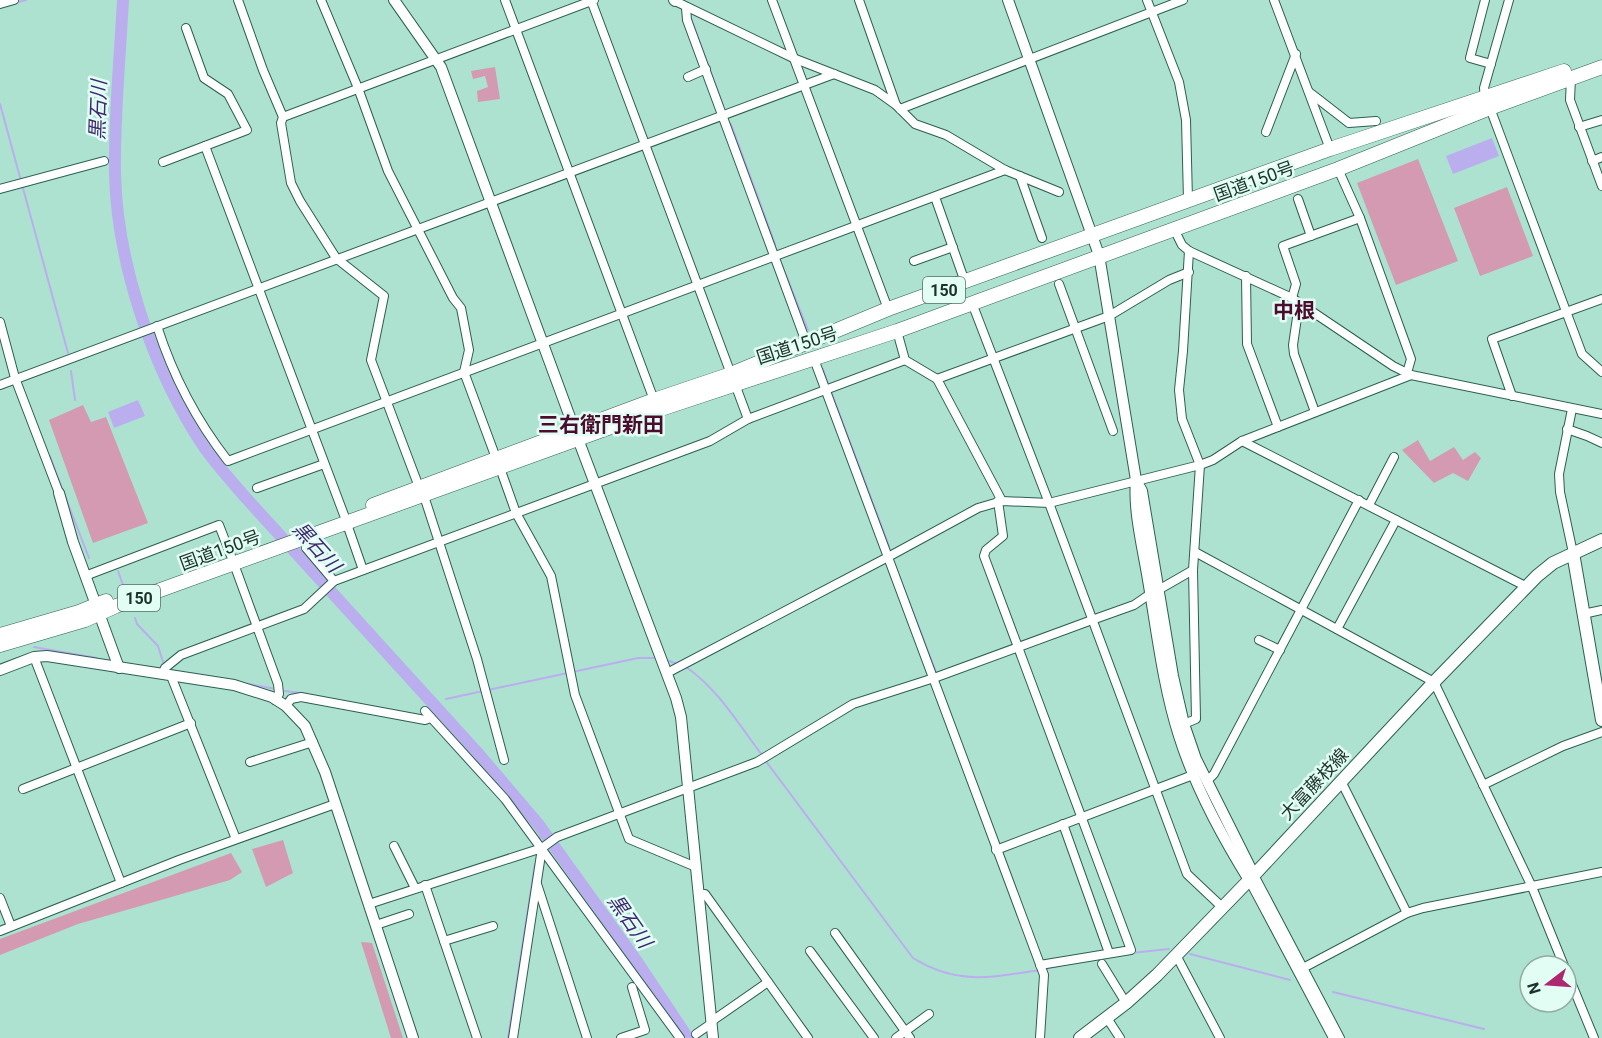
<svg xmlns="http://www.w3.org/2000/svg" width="1602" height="1038" font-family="Roboto,'Noto Sans JP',sans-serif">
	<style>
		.green { fill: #d49ab1 }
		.water { fill: #bbaeee }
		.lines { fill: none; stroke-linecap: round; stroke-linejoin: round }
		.stream { stroke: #bbaeee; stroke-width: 2 }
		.river { stroke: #bbaeee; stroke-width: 12 }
		.minor-casing { stroke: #2c5f51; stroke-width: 10 }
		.tertiary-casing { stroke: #2c5f51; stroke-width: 12 }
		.secondary-casing { stroke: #2c5f51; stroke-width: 14 }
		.trunk-casing { stroke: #2c5f51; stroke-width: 15 }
		.minor { stroke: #fff; stroke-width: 8 }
		.tertiary { stroke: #fff; stroke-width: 10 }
		.secondary { stroke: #fff; stroke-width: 12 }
		.trunk { stroke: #fff; stroke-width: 14 }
		.labels { text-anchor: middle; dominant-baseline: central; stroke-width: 5; stroke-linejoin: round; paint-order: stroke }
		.shield { fill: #e2fdf4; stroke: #576e67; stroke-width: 1.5 }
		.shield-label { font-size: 16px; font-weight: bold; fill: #1c312b }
		.street-label { font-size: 18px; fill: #1c312b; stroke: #e2fdf4 }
		.water-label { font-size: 20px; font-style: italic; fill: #3f2872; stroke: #e2fdf4 }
		.quarter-label { font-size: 21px; font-weight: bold; fill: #4c0c2e; stroke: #e2fdf4 }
	</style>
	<rect width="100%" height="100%" fill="#ade2d1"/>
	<g class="green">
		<path d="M495 67 500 99 478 102 477 91 488 87 485 76 473 79 471 71Z"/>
		<path d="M1418 159 1458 261 1396 285 1357 183Z"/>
		<path d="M1507 187 1533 256 1480 276 1454 208Z"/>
		<path d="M83 405 91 422 106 417 148 523 93 543 49 420Z"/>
		<path d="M1418 440 1430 461 1454 447 1463 460 1475 452 1481 458 1468 481 1453 473 1434 483 1402 450Z"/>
		<path d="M283 840 293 873 266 887 252 849Z"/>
		<path d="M231 853 242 872 230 880 78 924 0 955V939Z"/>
		<path d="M361 942 372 943 403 1038H391Z"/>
	</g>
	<g class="water">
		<path d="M1492 138 1499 156 1453 174 1446 156Z"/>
		<path d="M138 400 145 416 114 428 108 412Z"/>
	</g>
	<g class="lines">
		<g class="stream">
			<path d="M14 3 26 0"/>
			<path d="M691 18 723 105"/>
			<path d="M0 104 68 353"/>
			<path d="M731 124 775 244"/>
			<path d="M782 265 808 330"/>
			<path d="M823 369 829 386"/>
			<path d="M71 371 75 400"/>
			<path d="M831 391 889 546"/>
			<path d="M50 456 63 491"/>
			<path d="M65 496 89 558"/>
			<path d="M895 565 936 672"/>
			<path d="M118 571 123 585"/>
			<path d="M135 618 137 624 158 646 163 662"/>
			<path d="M34 647 97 658"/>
			<path d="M666 660 678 664"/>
			<path d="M686 667C718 689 739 725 762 755"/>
			<path d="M249 684 276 689"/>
			<path d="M285 691 300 693"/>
			<path d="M446 699 638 658H658"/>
			<path d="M428 711 439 703"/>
			<path d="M765 760 913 958C958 986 991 977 1040 970"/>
			<path d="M539 839 541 836 539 825"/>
			<path d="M1131 953 1169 949"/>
			<path d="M1190 954 1290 980"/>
			<path d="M1045 969 1063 965"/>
			<path d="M1333 992 1484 1029"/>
			<path d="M508 1038 535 864"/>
		</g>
		<path class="river" d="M123 0C120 58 114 116 115 174 117 260 150 360 195 433 209 457 228 477 246 498L477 752 539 825 638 963 688 1038"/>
		<defs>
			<g id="minor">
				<path d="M238 0 263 70 283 117 281 123 291 183 300 201 336 258 384 296 371 360 419 487"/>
				<path d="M321 0 358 88 388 171 453 298 461 308 469 350 464 372 496 458"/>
				<path d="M505 0 654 400"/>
				<path d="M591 0 731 374"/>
				<path d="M772 0 888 309"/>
				<path d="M859 0 896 105"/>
				<path d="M1147 0 1179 82 1186 120 1188 200"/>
				<path d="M1274 0 1330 149"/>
				<path d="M1485 0 1470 58 1491 64"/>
				<path d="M675 1 793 58 875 90 896 105 915 124 946 135 1005 170 1059 192"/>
				<path d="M0 4 14 0"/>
				<path d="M686 8 687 20 806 342"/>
				<path d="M688 77 706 69"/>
				<path d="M1571 78 1570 100 1602 186"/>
				<path d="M1309 92 1349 123 1376 121"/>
				<path d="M1485 99 1484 88 1509 0"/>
				<path d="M1490 108 1582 354 1602 372"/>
				<path d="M900 109 1183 0"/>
				<path d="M283 117 594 0"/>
				<path d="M1579 127 1602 120"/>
				<path d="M1266 132 1296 54"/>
				<path d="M205 146 344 515"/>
				<path d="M1592 161 1602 157"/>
				<path d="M163 162 247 130 228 94 204 78 186 28"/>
				<path d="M1338 169 1360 218 1411 359 1407 373"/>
				<path d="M1020 176 1042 238"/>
				<path d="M0 189 104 161"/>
				<path d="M935 197 965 282"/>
				<path d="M1298 199 1311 236"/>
				<path d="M1174 229 1182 245 1189 251 1292 298 1393 366 1411 375 1602 414"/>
				<path d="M914 261 953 247"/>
				<path d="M1246 276 1247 344 1278 427"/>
				<path d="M1059 284 1113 431"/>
				<path d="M1292 298 1296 284 1283 246 1360 218"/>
				<path d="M972 303 1049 503 1187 874 1222 907"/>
				<path d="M1299 304 1293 345 1294 354 1315 412"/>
				<path d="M0 322 15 378 59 493"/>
				<path d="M157 326C173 376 196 420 228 461L1005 170"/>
				<path d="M897 331 905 360 937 379 1002 501"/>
				<path d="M814 359 1044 975 1040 1038"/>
				<path d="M937 379 1109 316 1169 280 1189 272"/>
				<path d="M735 384 748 419"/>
				<path d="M0 385 834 74"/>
				<path d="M1512 396 1492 339 1602 299"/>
				<path d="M1572 409 1559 474 1560 492 1573 553"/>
				<path d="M1567 429 1587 436 1602 443"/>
				<path d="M1242 441 1527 587"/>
				<path d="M500 468 516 513 551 576 575 695 629 839 696 867"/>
				<path d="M257 488 324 464"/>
				<path d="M424 496 477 659 504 760"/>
				<path d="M998 501 1003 536 986 550 984 556 1131 950 1040 965"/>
				<path d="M1369 505 1394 457"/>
				<path d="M347 524 363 570"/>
				<path d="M306 548 334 581"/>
				<path d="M1195 552 1434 682 1532 887 1564 966"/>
				<path d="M234 564 278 684 279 694 275 700"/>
				<path d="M85 576 219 525 231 556"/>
				<path d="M1160 589 1193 570"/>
				<path d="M1583 614 1602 610"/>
				<path d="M1337 629 1396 520"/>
				<path d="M1259 640 1280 650"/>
				<path d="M34 657 121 883"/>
				<path d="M667 673 888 557 978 508 1002 501 1049 503 1200 465 1213 460 1242 441 1411 375"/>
				<path d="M162 674 165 668 181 655 304 609 334 581 710 441 748 419 905 360"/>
				<path d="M171 676 236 839"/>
				<path d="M286 706 291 699 301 697 425 720 431 718"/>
				<path d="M425 711 505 799 680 1038"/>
				<path d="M1184 724 1196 719 1193 570 1200 465 1182 419 1179 390 1183 351 1189 251"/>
				<path d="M250 762 313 742"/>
				<path d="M1207 781 1214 774 1359 500"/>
				<path d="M1341 781 1407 913"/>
				<path d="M1483 785 1563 746 1602 732"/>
				<path d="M23 789 191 723"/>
				<path d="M1063 824 1109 953"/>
				<path d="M394 846 415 888"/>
				<path d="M996 850 1193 775"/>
				<path d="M1254 875 1340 1038"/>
				<path d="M1249 880 1333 1038"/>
				<path d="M537 884 587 1038"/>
				<path d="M425 885 477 1038"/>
				<path d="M699 894H705L808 1038"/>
				<path d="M0 898 11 926"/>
				<path d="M369 904 542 848 557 837 757 762 853 704 934 678 1092 620 1134 605 1150 594"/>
				<path d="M376 925 409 914"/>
				<path d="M0 931 179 860 335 804"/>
				<path d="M835 933 910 1038"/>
				<path d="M444 941 493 926"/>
				<path d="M810 951 874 1038"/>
				<path d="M1176 955 1220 1038"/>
				<path d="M1102 964 1126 1003"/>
				<path d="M1303 968 1407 913 1423 908 1602 872"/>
				<path d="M1566 970 1594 1038"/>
				<path d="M1107 1018 1120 1038"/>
				<path d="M712 1021 768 982"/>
				<path d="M696 1034 712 1023"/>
				<path d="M513 1038 542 848"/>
				<path d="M621 1038 645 1030 632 987"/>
				<path d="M896 1038 929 1014"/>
			</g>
			<g id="tertiary">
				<path d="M394 0 441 67 578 439 676 698 681 717 713 1038"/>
				<path d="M674 0 675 1"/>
				<path d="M1008 0 1099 255 1136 480C1133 510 1143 549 1148 580 1157 632 1163 686 1179 736 1195 787 1221 835 1249 880"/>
				<path d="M1136 480 1142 491 1173 676 1184 724 1196 759 1254 875"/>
				<path d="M59 493 73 542 119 668"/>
				<path d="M0 670 34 657 47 656 234 685 272 697 286 706 305 726 325 772 413 1038"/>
			</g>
			<g id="secondary">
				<path d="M1573 553 1602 720"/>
				<path d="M1080 1038 1126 1003 1157 975 1254 875 1434 682 1537 576 1553 563 1602 540"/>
			</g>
			<g id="trunk">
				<path d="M373 505 654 400 731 374 888 309 1330 149 1564 71"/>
				<path d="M0 635 79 612 106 601"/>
				<path d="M0 645 85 620 116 606 658 410 897 331 1338 169 1490 108 1602 67"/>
			</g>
		</defs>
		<use href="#minor" class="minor-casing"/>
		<use href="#tertiary" class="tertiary-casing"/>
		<use href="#secondary" class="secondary-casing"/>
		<use href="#trunk" class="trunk-casing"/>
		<use href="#minor" class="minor"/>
		<use href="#tertiary" class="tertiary"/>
		<use href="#secondary" class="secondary"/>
		<use href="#trunk" class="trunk"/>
	</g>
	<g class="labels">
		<g class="shield">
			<rect x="923" y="277" width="42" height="26" rx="4.5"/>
			<rect x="118" y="585" width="42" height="26" rx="4.5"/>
		</g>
		<g class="shield-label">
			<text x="944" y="290">150</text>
			<text x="139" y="598">150</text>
		</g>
		<g class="street-label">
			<text transform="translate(1254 181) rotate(-20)">国道150号</text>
			<text transform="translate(797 345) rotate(-18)">国道150号</text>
			<text transform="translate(220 550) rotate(-20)">国道150号</text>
			<text transform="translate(1314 784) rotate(-47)">大富藤枝線</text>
		</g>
		<g class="water-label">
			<text transform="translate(98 110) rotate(-88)">黒石川</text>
			<text transform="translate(317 547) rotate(48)">黒石川</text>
			<text transform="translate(630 921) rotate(55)">黒石川</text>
		</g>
		<g class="quarter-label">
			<text x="1294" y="311">中根</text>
			<text x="601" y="425">三右衛門新田</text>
		</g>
	</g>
	<g transform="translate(1548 984) rotate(253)"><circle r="28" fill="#e2fdf4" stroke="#93aba4" stroke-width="1.5"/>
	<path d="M0-4.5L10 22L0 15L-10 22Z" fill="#ae286f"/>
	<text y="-9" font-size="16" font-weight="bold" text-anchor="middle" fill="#1c312b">N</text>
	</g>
</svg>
